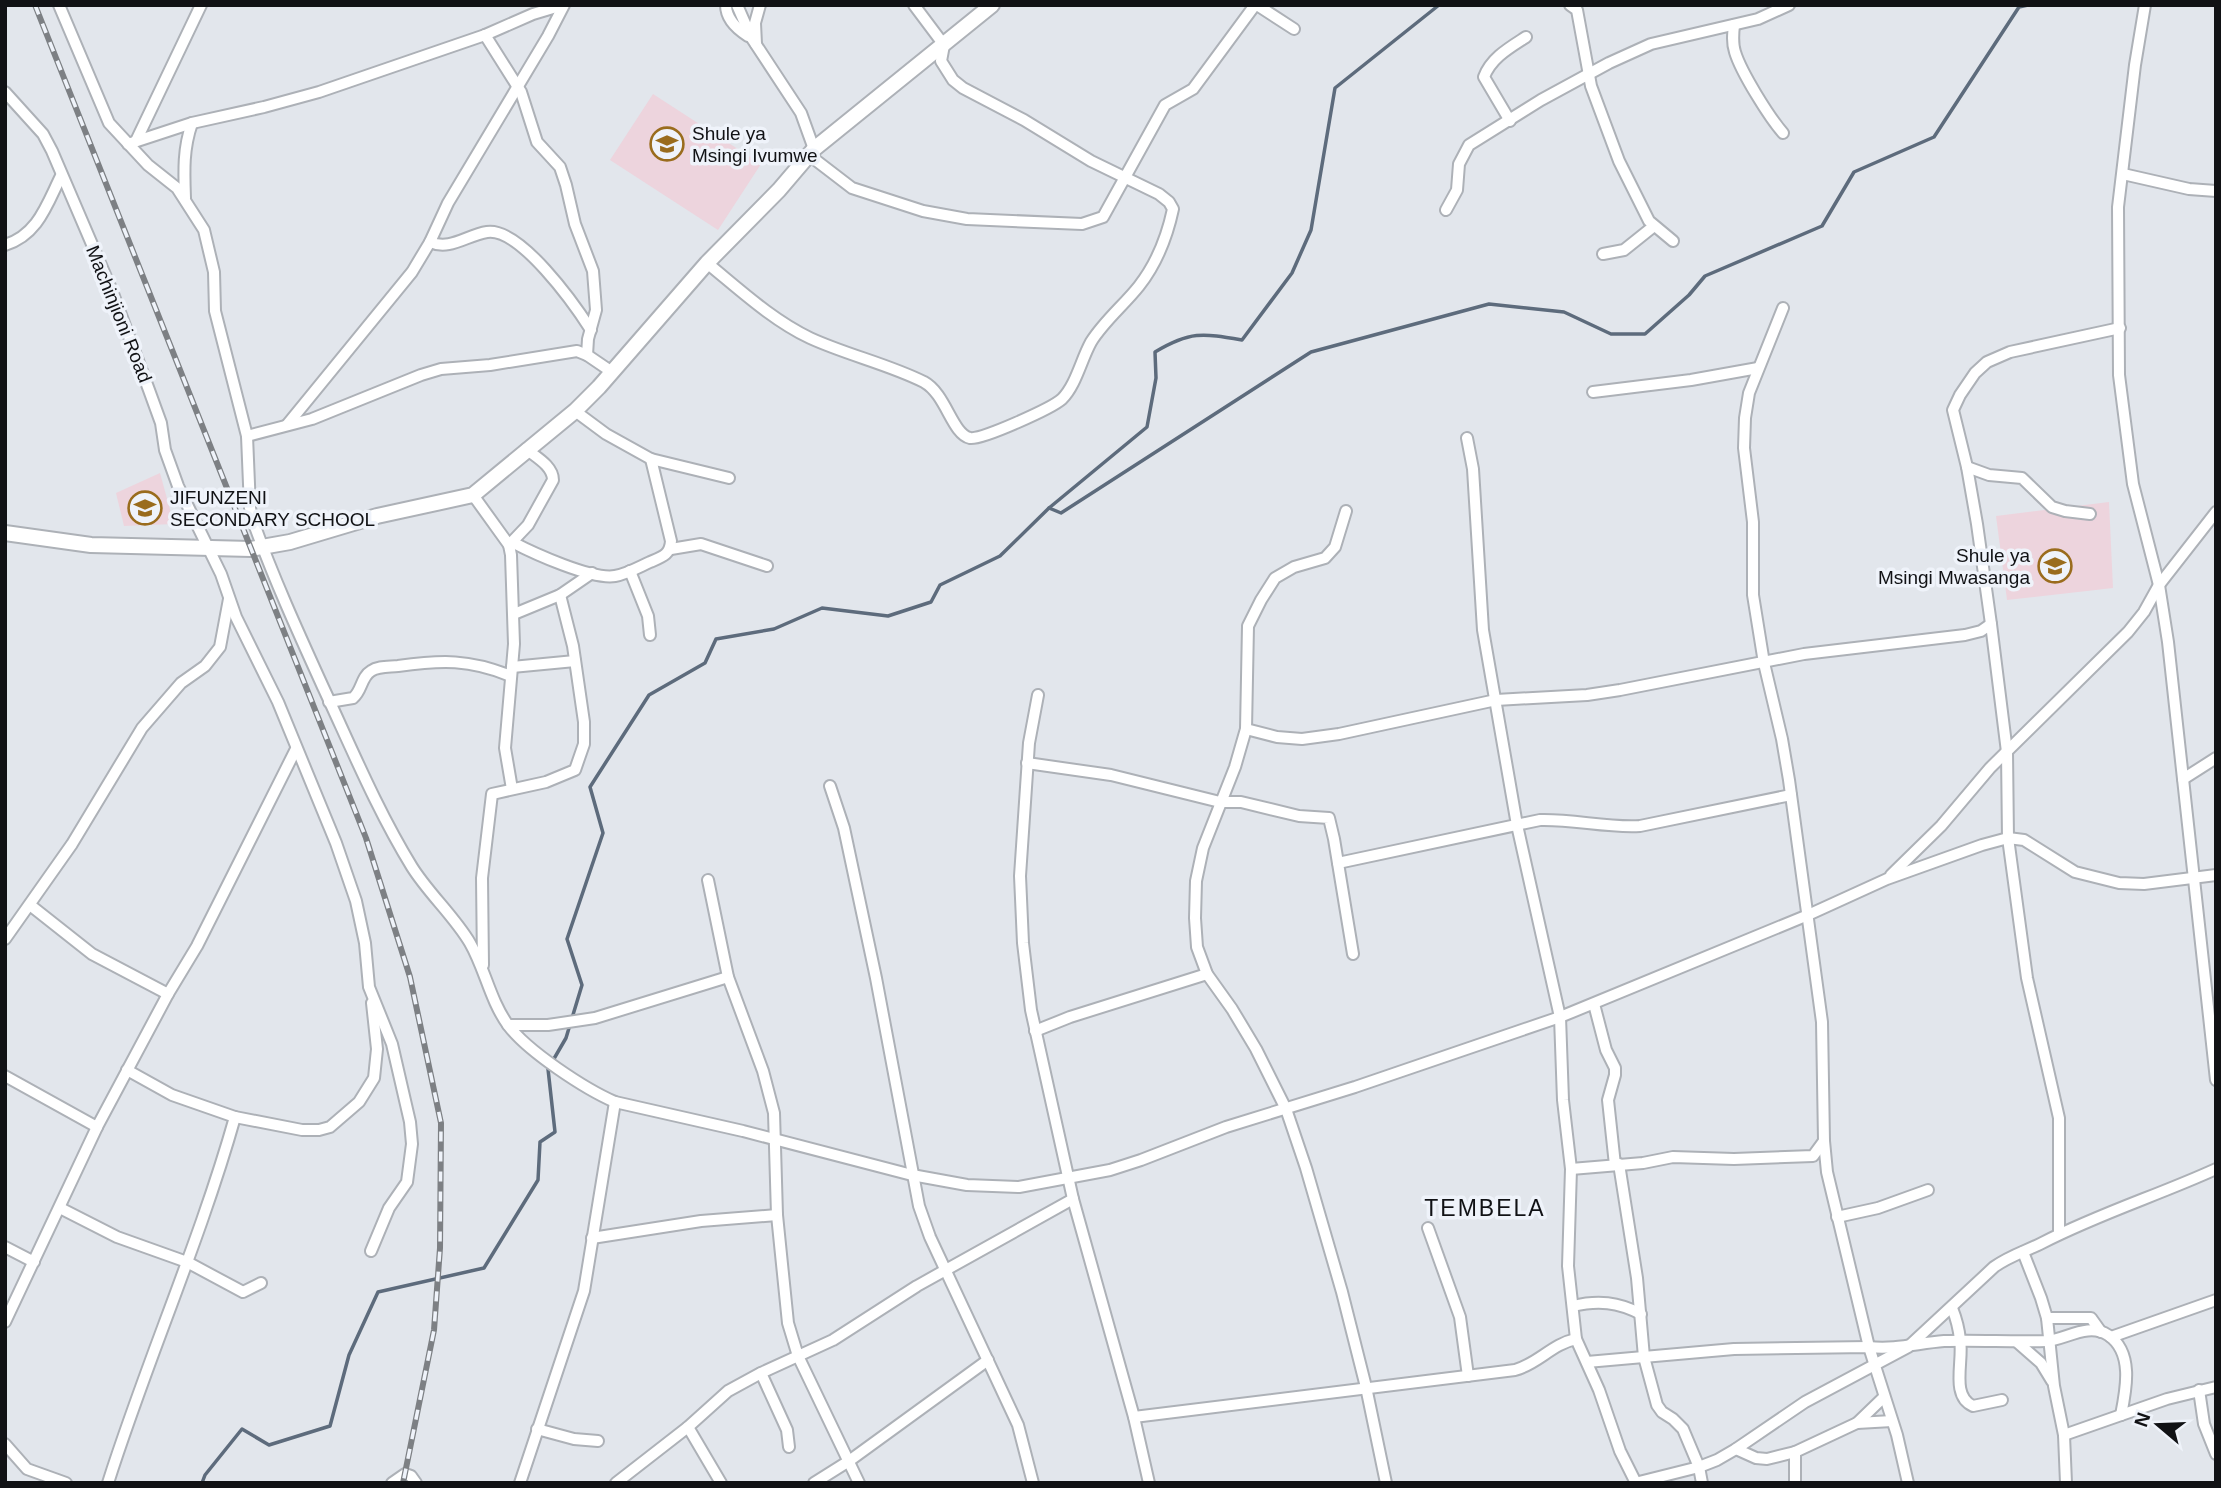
<svg xmlns="http://www.w3.org/2000/svg" width="2221" height="1488" font-family="Arial,sans-serif">
	<style>
		.education { fill: #edd4dd }
		.lines { fill: none; stroke-linecap: round; stroke-linejoin: round }
		.stream { stroke: #5d6b7c; stroke-width: 3.5 }
		.street-casing { stroke: #adb1b7; stroke-width: 14 }
		.secondary-casing { stroke: #adb1b7; stroke-width: 18 }
		.street { stroke: #fff; stroke-width: 10 }
		.secondary { stroke: #fff; stroke-width: 14 }
		.rail-casing { stroke: #7d8084; stroke-width: 6 }
		.rail { stroke: #eff3fa; stroke-width: 3.5; stroke-dasharray: 10; stroke-linecap: butt }
		.labels { text-anchor: middle; dominant-baseline: central; stroke-width: 7; stroke-linejoin: round; paint-order: stroke }
		.poi-label { font-size: 19px; fill: #111215; stroke: #eff3fa; text-anchor: start }
		.street-label { font-size: 19px; fill: #111215; stroke: #eff3fa }
		.quarter-label { font-size: 23px; letter-spacing: 2px; fill: #111215; stroke: #eff3fa }
	</style>
	<rect width="100%" height="100%" fill="#e2e6ec"/>
	<g class="education">
		<path d="M653 94 761 164 718 230 610 160Z"/>
		<path d="M160 473 174 524 124 526 116 493Z"/>
		<path d="M2109 502 2113 588 2007 600 1996 516Z"/>
	</g>
	<g class="lines">
		<g class="stream">
			<path d="M1049 508 1061 513 1311 352 1489 304 1564 312 1611 334H1645L1689 295 1705 276 1822 226 1854 172 1934 137 2019 7 2028 5"/>
			<path d="M202 1483 205 1475 242 1429 269 1445 330 1426 349 1355 378 1292 484 1268 538 1180 540 1142 555 1132 548 1069 566 1038 582 985 567 939 603 833 590 787 649 695 705 663 716 639 774 629 822 608 888 616 931 602 940 585 1000 556 1049 508 1147 427 1156 378 1155 352C1190 331 1202 333 1242 340L1292 273 1311 230 1335 88 1439 5"/>
		</g>
		<defs>
			<g id="street">
				<path d="M59 5 109 123 148 165 177 188 204 230 214 272 215 311 247 436 250 508 253 521C273 577 298 632 323 687 351 747 377 810 412 867 429 894 454 916 470 943 485 969 490 1000 508 1025 527 1051 585 1089 615 1102L743 1131 912 1175 967 1185 1019 1187 1110 1170 1141 1160 1226 1127 1355 1087 1560 1017 1808 915 1887 879 1982 845 2008 838 2024 840 2075 872 2119 883 2144 884 2216 875"/>
				<path d="M726 5C726 19 737 29 748 36"/>
				<path d="M737 5 751 37 801 113 814 149"/>
				<path d="M1257 5 1294 29"/>
				<path d="M1570 5 1577 10 1591 86 1619 161 1649 221 1673 241"/>
				<path d="M2145 5 2135 65 2118 207 2119 375 2133 484 2159 585 2168 642 2216 1080"/>
				<path d="M1734 25C1733 34 1732 43 1735 52 1741 72 1769 117 1783 133"/>
				<path d="M485 35 521 92 537 142 560 167 566 185 575 224 593 271 596 310 588 339 587 355"/>
				<path d="M756 44 755 23 760 5"/>
				<path d="M5 92 43 134 52 151 112 291 149 390 161 423 165 450 178 486 221 574 236 617 278 702 336 843 356 901 365 943 369 987 392 1044 410 1122 412 1144 407 1182 389 1208 371 1251"/>
				<path d="M1510 121 1484 77C1491 58 1509 48 1526 37"/>
				<path d="M136 141 201 5"/>
				<path d="M128 144 192 123 264 107 319 92 485 35 533 14 563 5"/>
				<path d="M809 155 852 188 923 211 967 219 1082 224 1103 217 1165 105 1193 89 1255 5"/>
				<path d="M2123 174 2189 189 2216 191"/>
				<path d="M185 198C184 171 183 149 192 123"/>
				<path d="M1446 210 1457 190 1459 164 1469 145 1541 100 1609 63 1651 44 1758 19 1789 5"/>
				<path d="M430 242C450 251 467 235 487 232 520 227 575 305 591 330"/>
				<path d="M5 245C38 235 47 204 61 176"/>
				<path d="M1603 254 1624 250 1654 226"/>
				<path d="M707 263C739 289 772 320 810 338 847 355 888 364 924 382 946 394 952 434 970 438 982 440 1052 408 1062 399 1076 385 1081 360 1091 342 1104 321 1124 305 1139 286 1157 263 1167 237 1173 209L1169 202 1159 194 1091 161 1024 120 963 88 953 80 941 61 944 45 914 5"/>
				<path d="M1783 308 1749 393 1745 418 1744 448 1753 522V595L1764 663 1782 739 1789 780 1822 1022 1824 1141 1827 1172 1869 1347 1897 1435 1908 1483"/>
				<path d="M1593 392 1691 380 1758 368"/>
				<path d="M575 411 606 434 651 459 729 478"/>
				<path d="M287 425 412 272 430 242 448 203 548 36 564 5"/>
				<path d="M247 436 312 419 421 375 441 369 490 365 577 351 587 355 612 372"/>
				<path d="M1467 438 1473 469 1483 630 1517 825 1560 1017 1563 1100 1571 1169 1568 1266 1576 1339 1599 1390 1620 1451 1636 1483"/>
				<path d="M1967 467 1989 475 2022 478 2052 507 2065 511 2090 514"/>
				<path d="M473 495 509 545 511 555 514 644 505 748 512 789"/>
				<path d="M1346 511 1335 547 1325 558 1294 567 1275 578 1261 600 1248 626 1246 729 1235 767 1203 848 1196 881 1195 918 1197 947 1207 974 1232 1009 1256 1049 1286 1109 1306 1168 1342 1292 1366 1387 1386 1483"/>
				<path d="M512 542C533 553 592 580 615 576 627 574 639 567 650 562 662 557 670 555 671 541L651 459"/>
				<path d="M509 545 528 525 553 480C553 466 536 457 526 449"/>
				<path d="M671 549 701 544 767 566"/>
				<path d="M630 571 648 616 650 635"/>
				<path d="M514 614 560 595 592 573"/>
				<path d="M512 667 575 661"/>
				<path d="M1038 695 1029 743 1020 876 1023 943 1031 1010 1073 1199 1134 1417 1149 1483"/>
				<path d="M329 702 353 698C362 691 361 677 371 671 378 666 389 667 398 666 442 660 469 659 511 676"/>
				<path d="M1246 729 1277 737 1302 739 1339 734 1496 700 1587 695 1620 690 1804 654 1965 635 1981 631 1991 624"/>
				<path d="M1027 763 1111 775 1220 802H1241L1299 816 1329 818 1334 839 1353 954"/>
				<path d="M2183 779 2216 758"/>
				<path d="M830 786 844 828 876 978 919 1206 930 1237 1018 1425 1033 1483"/>
				<path d="M1338 863 1540 820C1574 819 1606 828 1640 826L1791 795"/>
				<path d="M1891 875 1941 826 1990 768 2128 632 2144 612 2159 585 2216 512"/>
				<path d="M708 880 728 977 763 1071 774 1113 777 1215 788 1323 798 1356 859 1483"/>
				<path d="M30 905 92 954 168 994"/>
				<path d="M5 939 72 844 142 728 181 683 205 666 220 647 229 599"/>
				<path d="M483 965 482 878 492 794 546 782 575 770 584 744V722L573 646 560 595"/>
				<path d="M1594 1004 1606 1050 1615 1068V1075L1608 1100 1615 1165"/>
				<path d="M508 1025H548L595 1018 728 977"/>
				<path d="M1035 1031 1070 1017 1207 974"/>
				<path d="M127 1070 172 1095 235 1117 302 1130H319L330 1127 359 1102 374 1078 377 1049 372 1003"/>
				<path d="M5 1076 97 1127"/>
				<path d="M1619 1164 1637 1278 1644 1357 1657 1405 1662 1412 1673 1419 1683 1429 1699 1467 1702 1483"/>
				<path d="M1571 1169 1643 1163 1673 1157 1734 1159 1813 1156 1824 1141"/>
				<path d="M60 1208 117 1237 187 1262 243 1292 261 1283"/>
				<path d="M1837 1217 1878 1208 1928 1190"/>
				<path d="M1428 1228 1460 1317 1468 1376"/>
				<path d="M2059 1233V1118L2027 978 2008 838 2007 752 1991 624 1977 524 1967 467 1953 410 1960 395 1975 373 1987 362 2010 352 2120 328"/>
				<path d="M592 1238 701 1221 777 1215"/>
				<path d="M5 1247 34 1262"/>
				<path d="M2023 1252 2041 1298 2047 1318 2054 1386 2064 1435 2066 1483"/>
				<path d="M1573 1306C1598 1300 1618 1302 1641 1314"/>
				<path d="M1952 1308C1956 1318 1959 1329 1960 1340 1964 1360 1950 1396 1973 1406L2002 1400"/>
				<path d="M2047 1318H2091L2101 1332"/>
				<path d="M5 1322 97 1127 168 994 197 946 296 749"/>
				<path d="M2111 1337 2216 1300"/>
				<path d="M2017 1342 2041 1363 2052 1381"/>
				<path d="M1587 1362 1734 1349 1869 1347C1895 1350 1918 1343 1944 1341 1978 1340 2012 1342 2046 1341 2065 1340 2088 1322 2108 1335 2134 1352 2126 1390 2121 1415"/>
				<path d="M761 1373 787 1430 789 1447"/>
				<path d="M2199 1390 2204 1424 2216 1454"/>
				<path d="M1134 1417 1515 1370C1538 1364 1552 1344 1576 1339"/>
				<path d="M1857 1423 1892 1421"/>
				<path d="M688 1427 721 1483"/>
				<path d="M537 1429 574 1439 598 1441"/>
				<path d="M2064 1435 2167 1399 2216 1387"/>
				<path d="M5 1444 27 1469 66 1483"/>
				<path d="M1736 1449 1756 1458 1767 1459 1795 1452 1857 1423 1884 1397"/>
				<path d="M108 1483C147 1360 200 1241 235 1117"/>
				<path d="M392 1483 405 1474 411 1476 416 1483"/>
				<path d="M520 1483 584 1291 615 1102"/>
				<path d="M616 1483 688 1427 728 1391 761 1373 833 1340 917 1286 1073 1199"/>
				<path d="M814 1483 849 1461 988 1360"/>
				<path d="M1635 1483 1699 1467 1717 1460 1736 1449 1805 1402 1908 1347 1994 1267C2009 1256 2026 1251 2042 1243 2098 1214 2159 1195 2216 1169"/>
				<path d="M1795 1483V1452"/>
			</g>
			<path id="secondary" d="M5 533 91 545 251 549 290 542 377 516 473 495 575 411 599 387 707 263 779 190 814 149 992 5"/>
		</defs>
		<use href="#street" class="street-casing"/>
		<use href="#secondary" class="secondary-casing"/>
		<use href="#street" class="street"/>
		<use href="#secondary" class="secondary"/>
		<defs>
			<path id="rail" d="M35 5 366 838 410 977 441 1123 440 1248 434 1330 403 1483"/>
		</defs>
		<use href="#rail" class="rail-casing"/>
		<use href="#rail" class="rail"/>
	</g>
	<defs>
		<symbol id="school-ring" viewBox="-11 -11 22 22"><circle r="9.5" fill="#eff3fa" stroke="#9a6c1d" stroke-width="1.5"/><path d="M0-5L7-2L0 1L-7-2ZM-4 1L0 2.5L4 1V4Q0 6-4 4Z" fill="#9a6c1d"/></symbol>
	</defs>
	<g fill-rule="evenodd">
		<use href="#school-ring" x="648" y="125" width="38" height="38"/>
		<use href="#school-ring" x="126" y="489" width="38" height="38"/>
		<use href="#school-ring" x="2036" y="547" width="38" height="38"/>
	</g>
	<g class="labels">
		<g class="poi-label">
			<text x="692" y="133">Shule ya<tspan x="692" dy="22">Msingi Ivumwe</tspan></text>
			<text x="170" y="497">JIFUNZENI<tspan x="170" dy="22">SECONDARY SCHOOL</tspan></text>
			<text x="2030" y="555" text-anchor="end">Shule ya<tspan x="2030" dy="22">Msingi Mwasanga</tspan></text>
		</g>
		<g class="street-label">
			<text transform="translate(119 314) rotate(68)">Machinjioni Road</text>
		</g>
		<g class="quarter-label">
			<text x="1485" y="1208">TEMBELA</text>
		</g>
	</g>
	<rect width="2221" height="1488" fill="none" stroke="#111215" stroke-width="14"/>
	<g transform="translate(2158 1425) rotate(289)" stroke="#eff3fa" stroke-width="5" paint-order="stroke">
	<path d="M0-5L12 26L0 18L-12 26Z" fill="#111215"/>
	<text y="-10" font-size="19" font-weight="bold" text-anchor="middle" fill="#111215">N</text>
	</g>
</svg>
